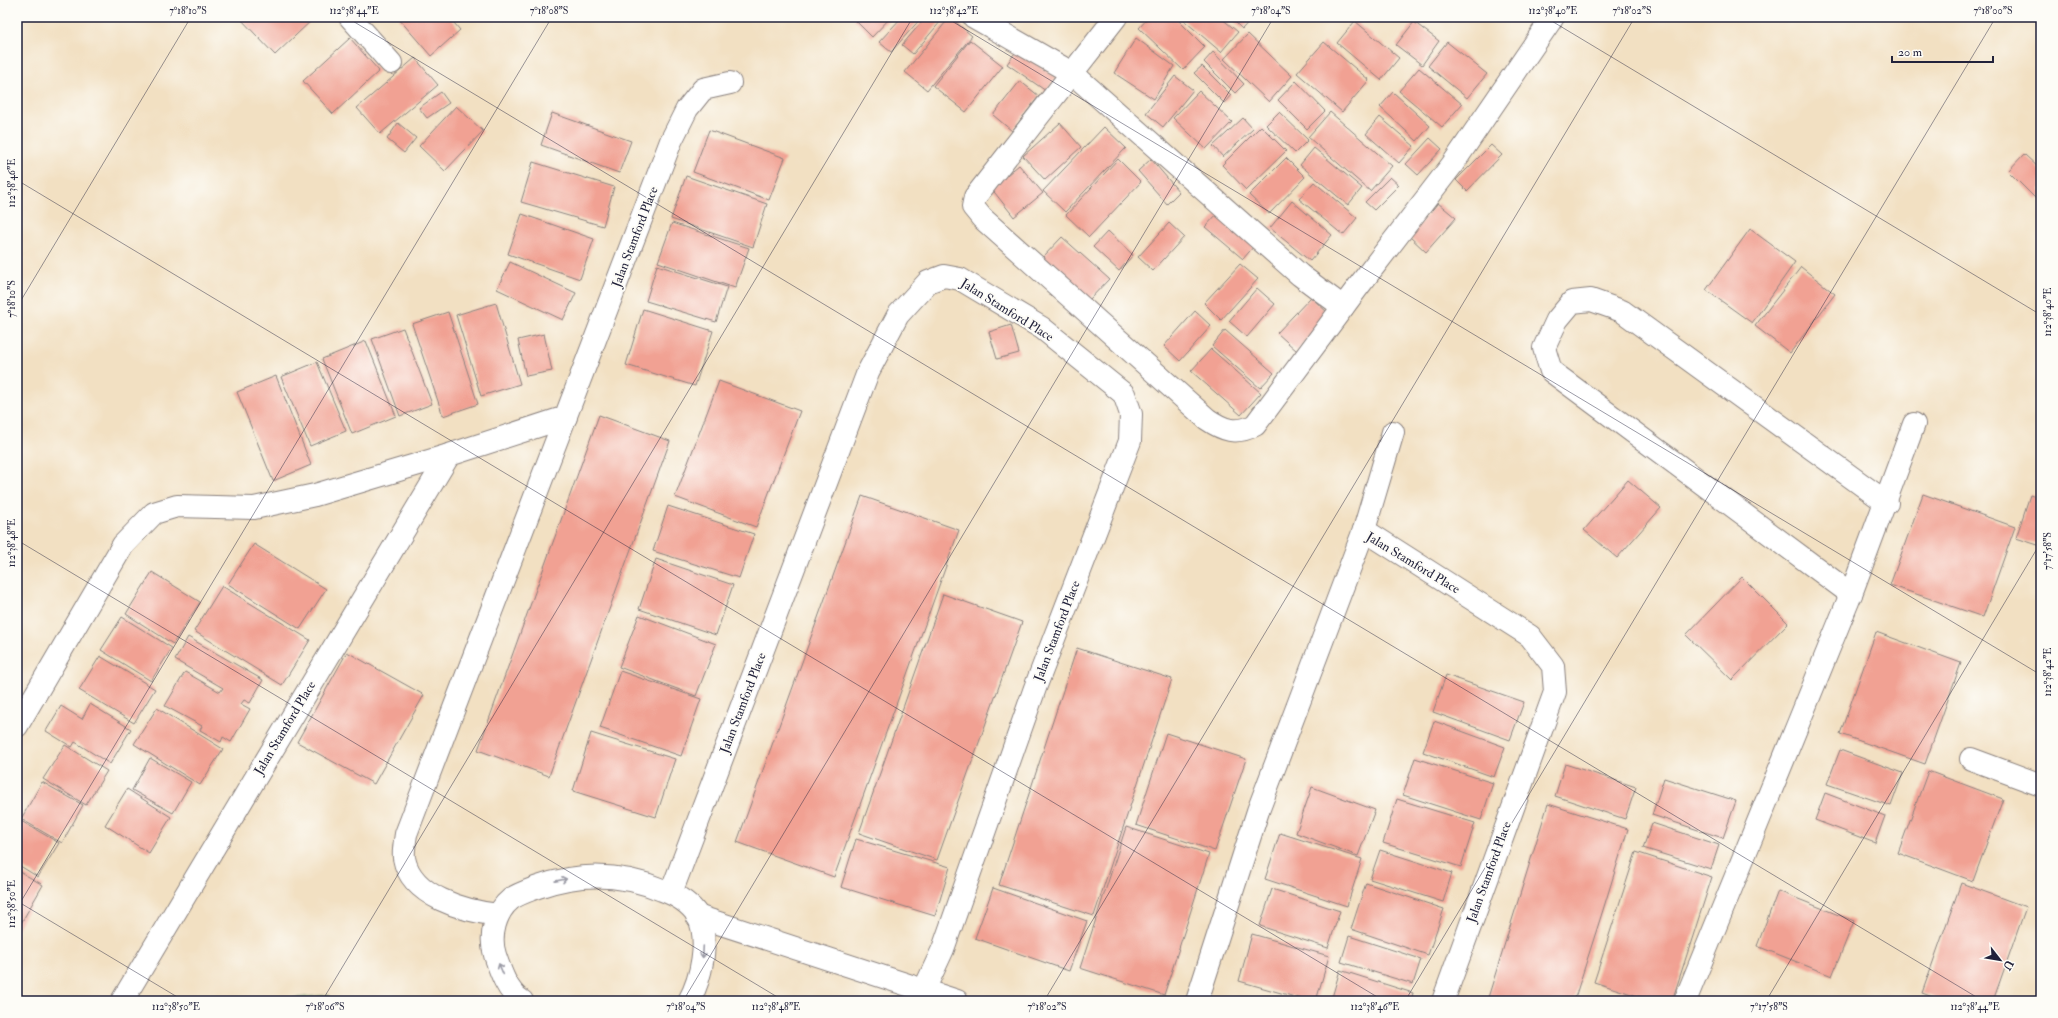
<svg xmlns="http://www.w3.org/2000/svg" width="2058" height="1018" font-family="'IM FELL Double Pica',serif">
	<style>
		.green { fill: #94c87a; stroke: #5b755a }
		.building { fill: #f1a193 }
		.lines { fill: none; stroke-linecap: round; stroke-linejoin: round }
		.minor-casing { stroke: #8a817e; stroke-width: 24 }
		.minor { stroke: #fff; stroke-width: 22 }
		.oneway { stroke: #9c9ca7 }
		.ticks { fill: none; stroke: #22223b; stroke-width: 1; stroke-opacity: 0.45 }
		.labels { text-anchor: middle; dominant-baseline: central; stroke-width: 4; stroke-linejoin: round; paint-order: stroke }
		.street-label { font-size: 13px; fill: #22223b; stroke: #fdfcf7 }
		.neatline { fill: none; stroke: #22223b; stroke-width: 1.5 }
		.ticks-label { font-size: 10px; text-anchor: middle; fill: #22223b }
	</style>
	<rect width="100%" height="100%" fill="#fdfcf7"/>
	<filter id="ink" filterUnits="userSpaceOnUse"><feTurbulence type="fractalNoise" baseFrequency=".025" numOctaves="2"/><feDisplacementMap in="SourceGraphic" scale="8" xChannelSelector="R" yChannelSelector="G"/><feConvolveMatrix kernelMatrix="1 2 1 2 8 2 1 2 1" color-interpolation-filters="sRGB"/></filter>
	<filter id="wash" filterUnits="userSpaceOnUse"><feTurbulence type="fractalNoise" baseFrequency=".012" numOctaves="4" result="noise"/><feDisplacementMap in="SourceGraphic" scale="16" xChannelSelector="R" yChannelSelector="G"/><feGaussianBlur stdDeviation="0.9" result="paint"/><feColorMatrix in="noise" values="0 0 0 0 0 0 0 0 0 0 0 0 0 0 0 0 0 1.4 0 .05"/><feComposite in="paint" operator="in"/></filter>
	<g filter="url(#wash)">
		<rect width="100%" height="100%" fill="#f2e0c2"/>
		<path class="green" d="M329 995 332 1001H260Z"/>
		<g id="blocks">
			<g class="building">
				<path d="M239 17H315L275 55Z"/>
				<path d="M402 17H449L460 30 431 56 399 19Z"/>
				<path d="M856 17H891L872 37 854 19Z"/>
				<path d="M902 17H922L891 52 879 42Z"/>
				<path d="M926 17H937L941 21 913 54 902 45Z"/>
				<path d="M950 17 972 36 927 90 905 72Z"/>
				<path d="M1149 17H1175L1205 47 1183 70 1139 28Z"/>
				<path d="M1180 17H1220L1238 32 1221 52Z"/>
				<path d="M1230 17H1253L1242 29Z"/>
				<path d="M1355 21 1399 58 1381 80 1337 43Z"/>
				<path d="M1414 22 1439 41 1422 65 1396 45Z"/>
				<path d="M1248 34 1292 76 1269 102 1224 59Z"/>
				<path d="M350 38 379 71 333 114 303 81Z"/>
				<path d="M1136 38 1174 66 1154 99 1114 73Z"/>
				<path d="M970 40 1003 66 966 112 933 86Z"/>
				<path d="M1324 42 1369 80 1342 112 1297 73Z"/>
				<path d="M1447 42 1487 74 1467 98 1428 66Z"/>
				<path d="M1017 50 1056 77 1046 91 1007 64Z"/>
				<path d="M1213 52 1244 84 1235 93 1204 62Z"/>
				<path d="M415 58 438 85 380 134 357 108Z"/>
				<path d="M1202 66 1231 95 1224 103 1194 73Z"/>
				<path d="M1419 68 1462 104 1442 127 1399 91Z"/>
				<path d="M1175 76 1193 90 1163 127 1146 113Z"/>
				<path d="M1020 81 1039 96 1012 131 993 115Z"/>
				<path d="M1296 81 1325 111 1307 129 1278 100Z"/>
				<path d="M1199 91 1232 122 1206 149 1173 118Z"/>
				<path d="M441 92 449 103 427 118 419 108Z"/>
				<path d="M1393 92 1430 126 1417 141 1380 107Z"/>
				<path d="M456 106 483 131 445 171 419 146Z"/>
				<path d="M1279 112 1308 140 1295 153 1266 125Z"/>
				<path d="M1330 112 1392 166 1370 191 1308 137Z"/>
				<path d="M552 113 631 141 619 173 541 145Z"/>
				<path d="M1380 117 1414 146 1399 163 1366 134Z"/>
				<path d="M1243 118 1253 129 1223 157 1213 146Z"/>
				<path d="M398 123 416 138 404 153 387 139Z"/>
				<path d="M1060 123 1081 147 1045 180 1023 156Z"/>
				<path d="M1261 126 1286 151 1246 190 1222 165Z"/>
				<path d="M1104 127 1126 148 1065 212 1043 191Z"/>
				<path d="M709 130 785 158 769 200 693 172Z"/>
				<path d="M1430 138 1442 149 1418 175 1406 164Z"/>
				<path d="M1491 145 1502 155 1467 191 1456 180Z"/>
				<path d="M1314 148 1362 188 1348 205 1300 165Z"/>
				<path d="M2024 154 2041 170V196L2037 200 2008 171Z"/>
				<path d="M1286 158 1305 177 1269 214 1249 195Z"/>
				<path d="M1118 159 1141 182 1089 237 1066 215Z"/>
				<path d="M1151 159 1179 192 1167 204 1138 171Z"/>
				<path d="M533 162 614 187 603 226 521 202Z"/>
				<path d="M1019 165 1043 193 1014 217 991 188Z"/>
				<path d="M686 176 767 204 753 247 671 219Z"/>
				<path d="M1390 177 1399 185 1374 210 1365 202Z"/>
				<path d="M1314 182 1357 218 1343 235 1299 199Z"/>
				<path d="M1292 201 1332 235 1310 261 1270 228Z"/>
				<path d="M1438 203 1456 218 1426 252 1409 236Z"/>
				<path d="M1218 213 1255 245 1243 259 1205 227Z"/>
				<path d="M522 214 594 239 580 279 508 254Z"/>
				<path d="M672 223 749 248 735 288 658 262Z"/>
				<path d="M1169 223 1184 237 1153 271 1138 257Z"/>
				<path d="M1750 229 1795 262 1752 323 1706 290Z"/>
				<path d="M1108 231 1133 255 1119 271 1093 247Z"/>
				<path d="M1062 237 1109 279 1089 300 1043 257Z"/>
				<path d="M510 262 576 293 563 320 497 289Z"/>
				<path d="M1240 264 1258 279 1221 320 1204 303Z"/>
				<path d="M657 265 727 287 716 322 646 301Z"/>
				<path d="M1801 267 1835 294 1790 353 1755 326Z"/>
				<path d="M1257 288 1275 304 1247 337 1229 321Z"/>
				<path d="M1311 297 1330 315 1297 351 1277 333Z"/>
				<path d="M496 303 520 384 481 396 456 315Z"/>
				<path d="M643 309 713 331 695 386 626 365Z"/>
				<path d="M1195 311 1211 326 1180 361 1164 346Z"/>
				<path d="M448 312 478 404 443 416 412 324Z"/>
				<path d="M1011 325 1019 353 997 359 989 332Z"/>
				<path d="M403 328 432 404 400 416 372 339Z"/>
				<path d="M1225 330 1274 373 1260 388 1212 346Z"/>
				<path d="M544 334 552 371 526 376 518 340Z"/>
				<path d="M366 341 396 416 352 434 322 359Z"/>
				<path d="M1211 349 1261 393 1241 415 1191 371Z"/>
				<path d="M317 362 346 431 310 446 281 377Z"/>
				<path d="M276 376 311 465 273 481 237 392Z"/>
				<path d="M719 381 800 411 756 527 675 497Z"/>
				<path d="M599 415 670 441 549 776 478 750Z"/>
				<path d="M1628 480 1661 508 1617 558 1584 530Z"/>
				<path d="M1923 494 2015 527 1983 617 1890 585Z"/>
				<path d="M2030 495 2041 499V546L2016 538Z"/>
				<path d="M862 496 959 530 834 877 737 842Z"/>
				<path d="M668 506 754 534 739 578 653 551Z"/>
				<path d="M254 544 326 589 300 629 228 584Z"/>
				<path d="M656 559 733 585 716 635 639 609Z"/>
				<path d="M152 572 200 602 173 644 126 614Z"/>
				<path d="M1742 577 1788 623 1732 680 1686 635Z"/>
				<path d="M222 586 310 640 282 685 194 631Z"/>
				<path d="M943 594 1022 622 937 860 859 833Z"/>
				<path d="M639 615 716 644 696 696 619 667Z"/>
				<path d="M122 617 172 648 151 681 101 650Z"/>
				<path d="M1876 632 1961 663 1925 764 1840 734Z"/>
				<path d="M188 637 263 680 250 703 244 700 241 704 250 709 231 742 223 737 221 742 200 730 202 726 165 706 185 672 220 692 223 688 175 660Z"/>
				<path d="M1077 648 1172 679 1094 916 999 885Z"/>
				<path d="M347 652 424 695 374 784 297 742Z"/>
				<path d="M100 656 155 689 134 723 79 690Z"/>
				<path d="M620 671 701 699 681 756 600 728Z"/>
				<path d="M1446 675 1524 702 1510 740 1433 712Z"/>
				<path d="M90 704 131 729 110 764 75 742 72 747 46 731 61 706 82 719Z"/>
				<path d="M157 708 223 749 200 785 134 744Z"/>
				<path d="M1434 721 1505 747 1494 777 1423 752Z"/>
				<path d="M591 733 675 759 656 817 573 791Z"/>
				<path d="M1166 733 1246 759 1215 851 1136 825Z"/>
				<path d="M65 745 107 771 86 805 43 779Z"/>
				<path d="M1840 750 1903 773 1891 806 1827 784Z"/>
				<path d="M150 758 191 782 173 813 132 790Z"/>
				<path d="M1415 758 1493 783 1481 820 1403 795Z"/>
				<path d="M1565 764 1636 787 1625 819 1555 796Z"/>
				<path d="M1928 771 2003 799 1973 881 1898 853Z"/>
				<path d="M1664 778 1736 801 1723 838 1652 815Z"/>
				<path d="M42 782 83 805 62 843 21 819Z"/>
				<path d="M1312 787 1375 810 1358 856 1296 833Z"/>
				<path d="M127 789 171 817 149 853 105 825Z"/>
				<path d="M1825 793 1885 816 1875 843 1815 820Z"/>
				<path d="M1397 799 1475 823 1461 867 1383 843Z"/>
				<path d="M1548 804 1628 829 1603 910 1574 1001H1487Z"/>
				<path d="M21 821 59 843 38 877 17 864V827Z"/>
				<path d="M1652 823 1719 845 1711 869 1643 848Z"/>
				<path d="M1126 827 1209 854 1164 995 1080 968Z"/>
				<path d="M1280 833 1362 859 1347 906 1265 879Z"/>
				<path d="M856 839 950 867 935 916 841 887Z"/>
				<path d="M1380 850 1452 873 1443 902 1370 879Z"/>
				<path d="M1636 852 1712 877 1672 1001H1653L1594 982Z"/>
				<path d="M17 870 43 885 17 930Z"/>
				<path d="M1366 883 1444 909 1428 955 1351 929Z"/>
				<path d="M1961 883 2026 907 1993 1001H1943L1922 993Z"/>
				<path d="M993 888 1087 921 1069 971 975 938Z"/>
				<path d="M1272 889 1340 911 1328 948 1260 926Z"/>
				<path d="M1778 891 1854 921 1832 976 1757 946Z"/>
				<path d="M1252 934 1329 956 1316 1001H1309L1239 981Z"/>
				<path d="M1349 936 1421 959 1413 984 1341 962Z"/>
				<path d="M1340 970 1413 993 1411 1001H1331Z"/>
			</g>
		</g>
	</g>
	<g filter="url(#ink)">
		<use href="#blocks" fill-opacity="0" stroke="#8a817e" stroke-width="1"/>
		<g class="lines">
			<defs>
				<g id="minor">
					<path d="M350 17 391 63"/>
					<path d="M974 17 1072 73 1300 275 1343 307"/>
					<path d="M1116 17 975 197 973 207 982 218 1207 419C1223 430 1236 435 1255 425L1358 287 1452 165 1553 17"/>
					<path d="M1364 530 1393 432"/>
					<path d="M1851 594 1551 371 1544 348 1557 320 1572 302 1591 300 1622 311 1887 503"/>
					<path d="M17 726 123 545 154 513 177 506 254 508 315 495 449 455 566 417"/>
					<path d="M1971 759 2041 785"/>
					<path d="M671 893 868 372 898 315 928 282 944 276 960 279 1042 328 1124 394 1131 414 1130 441 1035 688 943 949 924 990"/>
					<path d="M498 915C465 911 411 897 404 858 403 851 405 841 406 834L671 141 687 109 703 89 730 83"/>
					<path d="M697 916 957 1001"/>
					<path d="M122 1001 449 455"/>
					<path d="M522 1001C507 992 500 970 495 955 489 936 495 912 511 899 518 894 530 890 538 887 580 872 621 873 662 890 676 895 690 903 698 916 710 940 701 979 689 1001"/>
					<path d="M1197 1001 1258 811 1364 530 1530 636 1553 666 1555 692 1443 1001"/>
					<path d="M1685 1001 1851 594 1914 424"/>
				</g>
			</defs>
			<use href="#minor" class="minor-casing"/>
			<use href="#minor" class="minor"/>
		</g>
		<defs><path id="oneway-shaft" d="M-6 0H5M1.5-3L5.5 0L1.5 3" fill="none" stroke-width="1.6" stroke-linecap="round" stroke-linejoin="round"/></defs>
		<g class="oneway">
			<use href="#oneway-shaft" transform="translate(561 880) rotate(-11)"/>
			<use href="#oneway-shaft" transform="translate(703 952) rotate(93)"/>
			<use href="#oneway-shaft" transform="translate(501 969) rotate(-113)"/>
		</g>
	</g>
	<path class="ticks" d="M346 17 1983 1001M945 17 2041 675M1545 17 2041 315M17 180 1384 1001M17 307 191 17M17 540 784 1001M17 901 184 1001M17 908 552 17M322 1001 913 17M683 1001 1274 17M1044 1001 1635 17M1405 1001 1996 17M1766 1001 2041 542"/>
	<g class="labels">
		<g class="street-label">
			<text transform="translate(635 237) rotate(-69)">Jalan Stamford Place</text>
			<text transform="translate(1007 310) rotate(32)">Jalan Stamford Place</text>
			<text transform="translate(1413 563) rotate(31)">Jalan Stamford Place</text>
			<text transform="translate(1057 631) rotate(-69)">Jalan Stamford Place</text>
			<text transform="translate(743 703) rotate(-69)">Jalan Stamford Place</text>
			<text transform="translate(285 728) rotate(-59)">Jalan Stamford Place</text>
			<text transform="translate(1489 872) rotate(-70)">Jalan Stamford Place</text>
		</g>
	</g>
	<rect width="2058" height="1018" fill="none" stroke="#fdfcf7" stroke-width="44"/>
	<g transform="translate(2000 960) rotate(121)" stroke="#fdfcf7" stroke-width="3" paint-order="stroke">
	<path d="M0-3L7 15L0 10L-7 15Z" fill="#22223b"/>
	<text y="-6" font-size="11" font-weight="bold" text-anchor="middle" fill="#22223b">U</text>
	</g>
	<path d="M1892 56v6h101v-6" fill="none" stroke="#22223b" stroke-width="2"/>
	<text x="1898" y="56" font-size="12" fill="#22223b" stroke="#fdfcf7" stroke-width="3" paint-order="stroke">20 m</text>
	<rect x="22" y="22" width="2014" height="974" class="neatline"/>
	<g class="ticks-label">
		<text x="188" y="14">7°18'10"S</text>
		<text x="354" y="14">112°38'44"E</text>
		<text x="549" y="14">7°18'08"S</text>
		<text x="954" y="14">112°38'42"E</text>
		<text x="1271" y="14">7°18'04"S</text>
		<text x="1553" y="14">112°38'40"E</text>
		<text x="1632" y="14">7°18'02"S</text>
		<text x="1993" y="14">7°18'00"S</text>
		<text transform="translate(11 183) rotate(-90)" y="4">112°38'46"E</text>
		<text transform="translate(11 299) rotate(-90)" y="4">7°18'10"S</text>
		<text transform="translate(2047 312) rotate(-90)" y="4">112°38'40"E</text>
		<text transform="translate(11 543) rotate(-90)" y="4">112°38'48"E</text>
		<text transform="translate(2047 551) rotate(-90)" y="4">7°17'58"S</text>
		<text transform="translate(2047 672) rotate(-90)" y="4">112°38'42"E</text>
		<text transform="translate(11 904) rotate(-90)" y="4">112°38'50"E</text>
		<text x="176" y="1010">112°38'50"E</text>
		<text x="325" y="1010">7°18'06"S</text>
		<text x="686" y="1010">7°18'04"S</text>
		<text x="776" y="1010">112°38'48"E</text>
		<text x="1047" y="1010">7°18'02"S</text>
		<text x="1375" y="1010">112°38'46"E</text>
		<text x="1769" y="1010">7°17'58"S</text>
		<text x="1975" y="1010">112°38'44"E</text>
	</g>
</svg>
